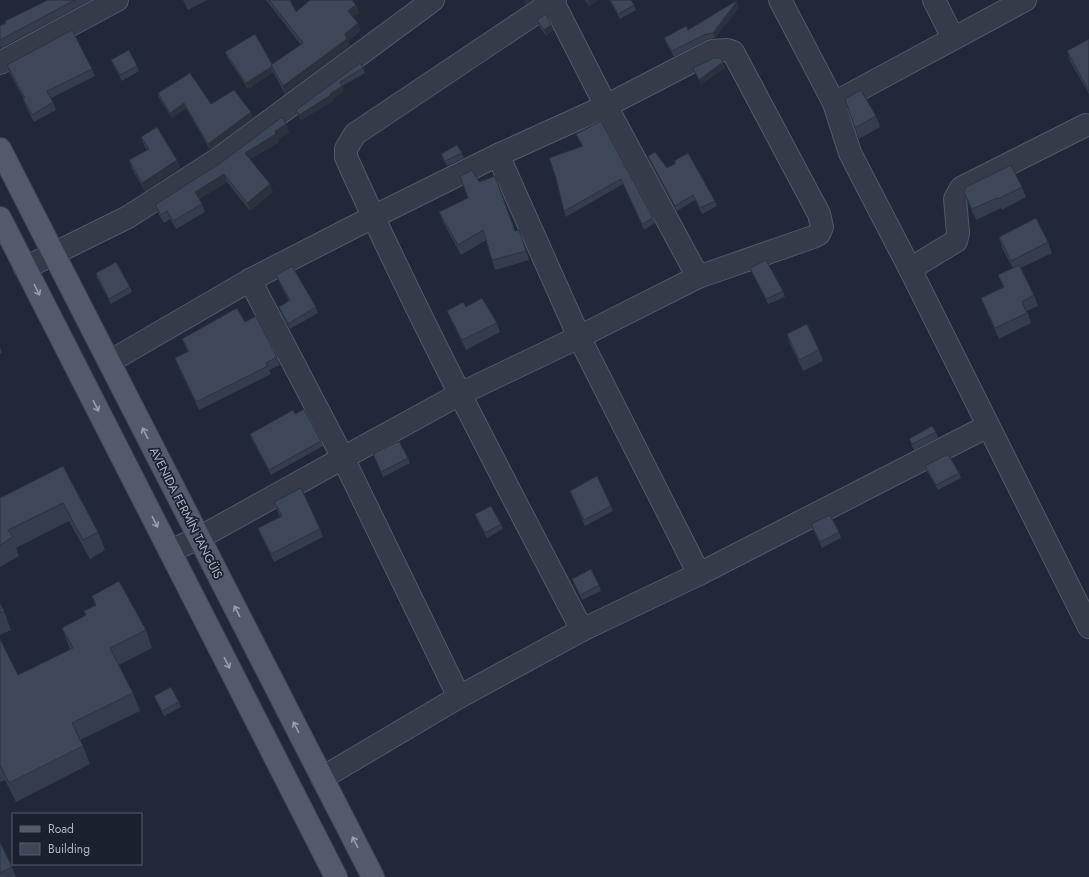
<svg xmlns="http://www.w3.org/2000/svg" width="1089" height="877" font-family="Jost,sans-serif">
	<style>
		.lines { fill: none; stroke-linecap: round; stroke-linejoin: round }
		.minor-casing { stroke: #525967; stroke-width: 24 }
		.major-casing { stroke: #3e4452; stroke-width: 24 }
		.minor { stroke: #353b49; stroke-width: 22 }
		.major { stroke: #535a69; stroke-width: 22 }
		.wall { fill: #343d4d }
		.shaded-wall { fill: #2b323e }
		.building { fill: #3d4759; stroke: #2b323e }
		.oneway { stroke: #989fae }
		.labels { text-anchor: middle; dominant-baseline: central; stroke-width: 3.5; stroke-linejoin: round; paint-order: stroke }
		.street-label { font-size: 12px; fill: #afb6c5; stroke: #1a202e }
	</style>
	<rect width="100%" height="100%" fill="#212939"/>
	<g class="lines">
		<defs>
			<g id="minor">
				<path d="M555 0 355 134 346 149V157C418 318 501 474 582 630"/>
				<path d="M780 0 834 103 850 153 910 269 1089 627"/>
				<path d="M934 0 953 38"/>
				<path d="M553 2 606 106 698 277"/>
				<path d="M0 63 117 0"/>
				<path d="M834 103 1025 0"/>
				<path d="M25 268 128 217 218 159 433 0"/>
				<path d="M910 269 956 241 958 233 955 199 961 188 1086 125"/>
				<path d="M250 280 343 458 459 697"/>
				<path d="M109 362 250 280 373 217 498 155 579 337 699 574"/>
				<path d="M170 551 199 538 343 458 460 394 579 337 698 277 813 237 819 234 822 227 819 214 733 52 727 50 712 51 606 106 498 155"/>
				<path d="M322 778 459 697 582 630 699 574 988 426"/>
			</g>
			<g id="major">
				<path d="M0 149 373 877"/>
				<path d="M0 218 336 877"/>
			</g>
		</defs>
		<use href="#minor" class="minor-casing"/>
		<use href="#major" class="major-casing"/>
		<use href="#minor" class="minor"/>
		<use href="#major" class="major"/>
	</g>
	<g class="wall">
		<path d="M48 0H91L1 48 0 45V26Z"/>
		<path d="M183 0H207L188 10Z"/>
		<path d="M266 0H290L296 12 356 5 359 13 353 17 358 23 360 31 348 41 350 46 285 94 273 72 248 89 227 57 225 52 272 64 301 45Z"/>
		<path d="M585 0H599L589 6Z"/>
		<path d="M609 0H631L634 5 636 10 620 19Z"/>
		<path d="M739 7 715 38 706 40 674 57 666 43 664 38 688 30Z"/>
		<path d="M537 20 551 25 553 30 546 36 539 26Z"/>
		<path d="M1089 39V94L1070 61 1067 51Z"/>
		<path d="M111 60 137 66 139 71 122 81 113 65Z"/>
		<path d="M360 63 363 68 365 73 342 86 344 91 333 99V101L301 120 296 110Z"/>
		<path d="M7 65 92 69 95 76 51 98 53 102 56 110 34 122 26 107 23 99H24L9 72Z"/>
		<path d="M158 93 251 112 253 118 210 150 186 108 172 118 159 98Z"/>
		<path d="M876 116 880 127 859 139 855 128Z"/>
		<path d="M601 121 653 218 655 223 644 230 623 184 566 217 564 211 556 178 582 146 578 139 576 134Z"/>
		<path d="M286 124 289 132 278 139 279 142 250 159 273 192 250 211 227 182 199 199 202 204 205 212 176 229 170 219 164 223 158 213 155 205Z"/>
		<path d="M141 137 177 160 180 168 145 191 132 169 129 160 147 150 144 145Z"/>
		<path d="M462 153 464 158 447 166 443 159 441 154Z"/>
		<path d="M648 156 667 168 675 163 674 161 715 201 717 206 702 214 695 200 677 211 650 162Z"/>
		<path d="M479 182 515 231 519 230 529 260 495 270 486 240 461 255 443 222 439 212 468 198Z"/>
		<path d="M1022 187 1026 197 1002 210 1001 208 976 220 968 202 964 192Z"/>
		<path d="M999 237 1048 242 1052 253 1021 268 1034 295 1038 306 1027 311 1031 323 999 339 985 308 981 298 1003 287 998 275 1013 268 1002 248Z"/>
		<path d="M750 268 783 291 785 297 768 304 752 273Z"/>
		<path d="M96 273 130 287 132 292 111 304 97 278Z"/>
		<path d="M276 275 316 307 318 313 290 329 281 312 279 307 289 301 278 280Z"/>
		<path d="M466 307 497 323 500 332 466 350 451 320 447 311Z"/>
		<path d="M245 322 277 357 280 365 269 370 271 374 199 410 178 366 175 358 188 352 185 346 182 339Z"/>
		<path d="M787 334 819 350 823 361 803 371 790 344Z"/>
		<path d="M0 347 2 353 0 354Z"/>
		<path d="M936 432 938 438 914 450 911 444 909 439Z"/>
		<path d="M250 434 321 441 323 446 271 475 252 440Z"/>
		<path d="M373 454 408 458 410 463 383 477Z"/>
		<path d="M63 466 98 532 105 550 90 559 69 521 16 548 19 556 0 567V498Z"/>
		<path d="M925 466 959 473 961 478 938 490 927 471Z"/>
		<path d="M570 491 611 506 613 511 585 526Z"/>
		<path d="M274 502 320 529 323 537 274 562 261 536 258 528 280 517 277 510Z"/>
		<path d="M475 514 501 524 503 529 487 538 477 520Z"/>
		<path d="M811 524 839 532 841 538 822 548 813 530Z"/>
		<path d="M572 579 599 585 601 591 582 600Z"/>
		<path d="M92 596 146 630 152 648 119 665 133 693 140 711 80 740 83 746 90 764 16 802 5 780 0 782V639L18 675 70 650 62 628 86 615 84 611 95 605Z"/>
		<path d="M0 603 4 611 11 630 0 635Z"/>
		<path d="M154 696 179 702 181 707 164 716 156 701Z"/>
		<path d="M0 842 12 867 16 877H0Z"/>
	</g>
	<g class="shaded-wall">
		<path d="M524 0H533L526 5Z"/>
		<path d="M589 0H599L589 6 587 1Z"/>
		<path d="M737 1 739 7 715 38 713 33Z"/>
		<path d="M356 5 359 13 351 19 348 11Z"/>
		<path d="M358 23 360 31 348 41 350 46 285 94 283 86Z"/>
		<path d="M551 25 553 30 546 36 544 30Z"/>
		<path d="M723 62 725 68 701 85 699 80Z"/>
		<path d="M271 67 273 72 248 89 246 83Z"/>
		<path d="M342 86 344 91 333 99V101L301 120 299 115Z"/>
		<path d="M184 103 186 108 172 118 170 113Z"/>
		<path d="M251 112 253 118 210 150 208 144Z"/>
		<path d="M286 124 289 132 278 139 279 142 248 161 245 153Z"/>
		<path d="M177 160 180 168 145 191 142 183Z"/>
		<path d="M224 174 227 182 198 200 195 192Z"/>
		<path d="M270 184 273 192 250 211 247 203Z"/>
	</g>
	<g class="building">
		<path d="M48 0H75L0 40V26L6 23 5 21Z"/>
		<path d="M269 0H290L296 12 310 0H352L356 5 348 11 358 23 345 34 347 39 283 86 271 65 303 43Z"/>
		<path d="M610 0H631L634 5 618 14Z"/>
		<path d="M736 1H737L713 33 704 35 672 51 664 38 686 26 688 30Z"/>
		<path d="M546 14 551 25 544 30 537 20Z"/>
		<path d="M72 30 92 69 47 91 53 102 32 115 23 99 25 98 7 65Z"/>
		<path d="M255 34 272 64 271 65V67L246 83 225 52Z"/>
		<path d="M1089 39V91L1067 51Z"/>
		<path d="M129 50 137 66 120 75 111 60Z"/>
		<path d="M714 58H720L723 62 699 80 693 68Z"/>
		<path d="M360 63 363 68 340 82 342 86 330 94 331 95 299 115 296 110Z"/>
		<path d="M190 73 211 104 234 90 251 112 208 144 184 103 170 113 158 93Z"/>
		<path d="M861 90 876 116 855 128 845 99Z"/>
		<path d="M282 117 286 124 275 131 276 134 245 153 270 184 247 203 224 174 195 192 202 204 173 221 167 211 161 215 155 205 222 162Z"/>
		<path d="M601 121 653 218 642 224 621 179 564 211 556 178 549 158 583 146 576 134Z"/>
		<path d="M157 127 177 160 142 183 129 160 149 149 141 137Z"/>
		<path d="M457 145 462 153 445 161 441 154Z"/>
		<path d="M655 152 667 168 676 163 674 161 688 153 715 201 700 208 693 195 675 206 648 156Z"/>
		<path d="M1011 165 1022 187 998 199 997 198 972 209 964 192 966 187Z"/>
		<path d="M472 170 479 182 495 176 515 231 519 230 526 251 492 260 483 230 458 245 439 212 468 198 460 176Z"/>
		<path d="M1036 218 1048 242 1011 261 999 237Z"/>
		<path d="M766 260 783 291 766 299 750 268Z"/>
		<path d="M116 262 130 287 109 299 96 273Z"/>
		<path d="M1019 265 1034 295 1022 302 1027 313 995 328 981 298 1004 287 998 275Z"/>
		<path d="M292 266 316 307 288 324 279 307 290 300 276 275Z"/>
		<path d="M482 298 497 323 462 340 447 311 463 302 466 307Z"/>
		<path d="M237 308 245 322 256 316 277 357 266 363 268 366 196 402 175 358 189 351 182 339Z"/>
		<path d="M807 324 819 350 799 360 787 334Z"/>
		<path d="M304 409 321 441 269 470 250 434 293 410 295 414Z"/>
		<path d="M932 426 936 432 912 444 909 439Z"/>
		<path d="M399 441 408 458 381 472 373 454Z"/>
		<path d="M948 454 959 473 936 485 925 466Z"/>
		<path d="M63 466 98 532 83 540 63 503 8 530 13 537 0 545V498Z"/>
		<path d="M597 476 611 506 584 520 570 491Z"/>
		<path d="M301 488 320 529 271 554 258 528 282 516 274 502Z"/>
		<path d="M491 506 501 524 485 533 475 514Z"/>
		<path d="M830 515 839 532 820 542 811 524Z"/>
		<path d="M591 569 599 585 580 595 572 579Z"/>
		<path d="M119 581 146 630 110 648 133 693 72 723 83 746 9 783 0 765V639L18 675 73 648 62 628 86 615 84 611 96 605 92 596Z"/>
		<path d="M0 603 4 611 0 613Z"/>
		<path d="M171 687 179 702 162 711 154 696Z"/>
		<path d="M0 842 12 867 0 873Z"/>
	</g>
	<defs><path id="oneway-shaft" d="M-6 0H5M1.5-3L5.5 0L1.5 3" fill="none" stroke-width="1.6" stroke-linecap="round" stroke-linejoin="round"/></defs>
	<g class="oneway">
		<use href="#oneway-shaft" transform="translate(37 290) rotate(63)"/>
		<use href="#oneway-shaft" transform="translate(96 406) rotate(63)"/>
		<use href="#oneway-shaft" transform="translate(145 433) rotate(-117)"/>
		<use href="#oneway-shaft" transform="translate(155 522) rotate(63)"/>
		<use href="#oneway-shaft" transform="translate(237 611) rotate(-117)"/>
		<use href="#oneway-shaft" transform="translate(227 663) rotate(63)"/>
		<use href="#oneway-shaft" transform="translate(296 727) rotate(-117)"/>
		<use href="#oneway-shaft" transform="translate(355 842) rotate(-117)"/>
	</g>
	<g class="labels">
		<g class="street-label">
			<text transform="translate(186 513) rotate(63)">AVENIDA FERMÍN TANGÜIS</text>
		</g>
	</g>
	<rect x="12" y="813" width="130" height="52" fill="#1a202e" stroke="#565c6a"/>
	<rect x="20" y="826" width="20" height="6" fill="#535a69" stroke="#565c6a"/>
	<text x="48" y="833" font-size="12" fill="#afb6c5">Road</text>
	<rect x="20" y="843" width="20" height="12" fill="#3d4759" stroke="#565c6a"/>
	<text x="48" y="853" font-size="12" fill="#afb6c5">Building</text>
</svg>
